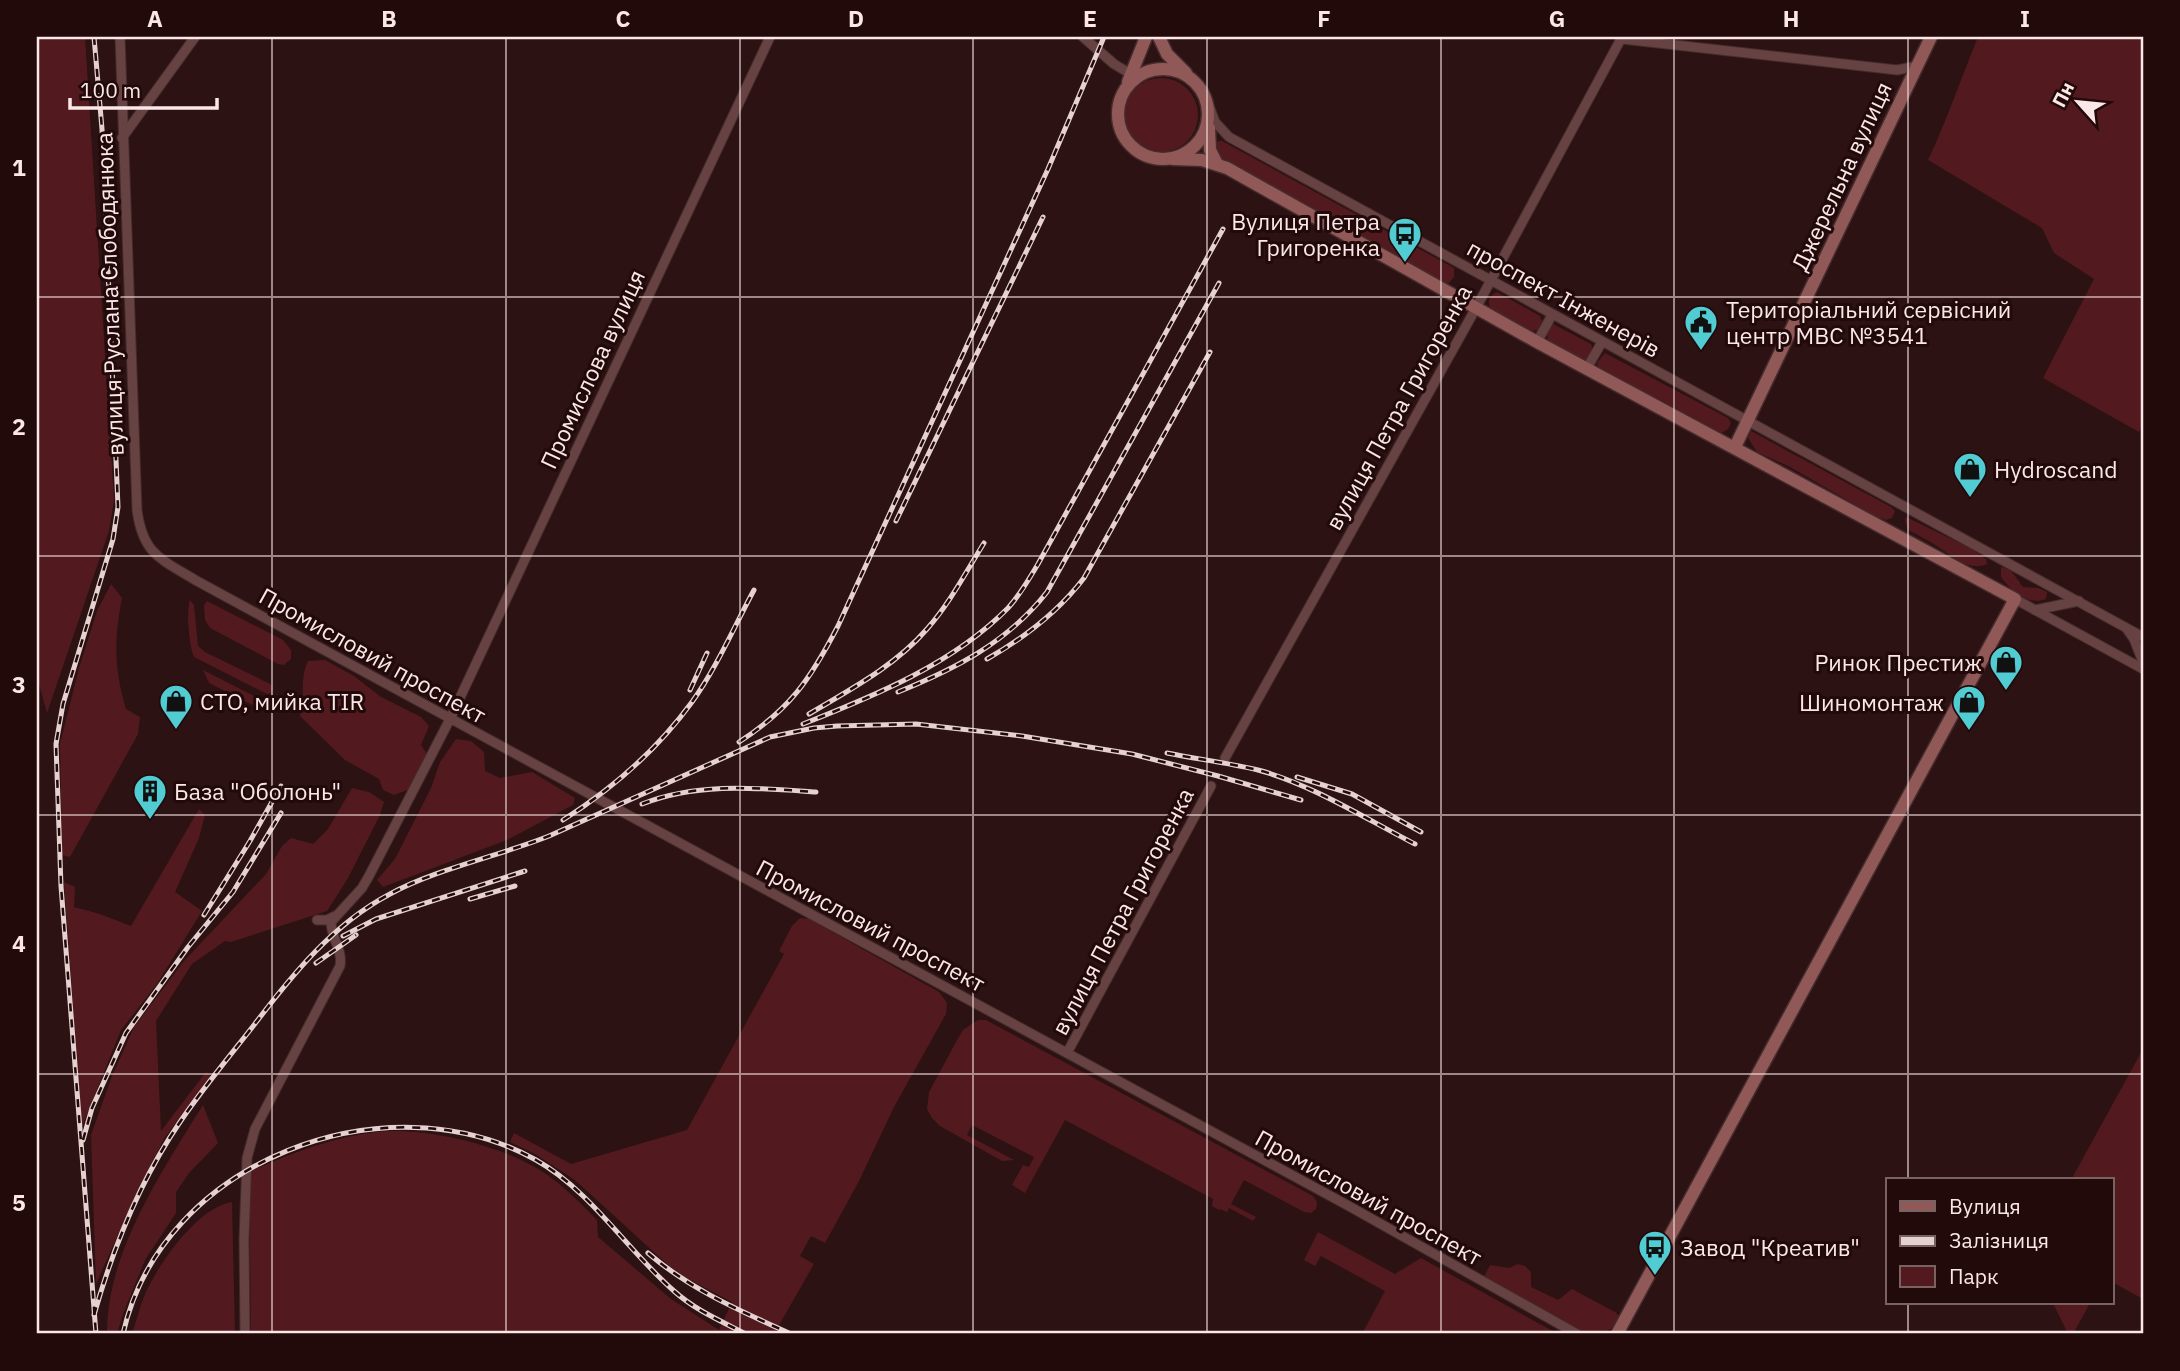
<svg xmlns="http://www.w3.org/2000/svg" width="2180" height="1371" font-family="'IBM Plex Sans',sans-serif">
	<style>
		.green { fill: #521a1e }
		.lines { fill: none; stroke-linecap: round; stroke-linejoin: round }
		.street-casing { stroke: #452c2c; stroke-width: 11 }
		.secondary-casing { stroke: #452c2c; stroke-width: 15 }
		.street { stroke: #664242; stroke-width: 9 }
		.secondary { stroke: #915858; stroke-width: 12 }
		.rail-casing { stroke: #e6d1d1; stroke-width: 5 }
		.rail { stroke: #22090a; stroke-width: 2.5; stroke-dasharray: 8; stroke-linecap: butt }
		.grid { fill: none; stroke: #fbe7e7; stroke-width: 2; stroke-opacity: 0.55 }
		.labels { text-anchor: middle; dominant-baseline: central; stroke-width: 6; stroke-linejoin: round; paint-order: stroke }
		.street-label { font-size: 23px; fill: #fbe7e7; stroke: #22090a }
		.poi-label { font-size: 23px; fill: #fbe7e7; stroke: #22090a; text-anchor: start }
		.neatline { fill: none; stroke: #fbe7e7; stroke-width: 2.5 }
		.grid-label { font-size: 23px; text-anchor: middle; font-weight: bold; fill: #fbe7e7 }
	</style>
	<rect width="100%" height="100%" fill="#2c1212"/>
	<g class="green">
		<path d="M37 37H85L114 500 109 531 47 713 37 677Z"/>
		<path d="M1978 37H2143V424L2139 432 2043 378 2094 279 2054 253 2042 228 1928 160C1947 120 1961 78 1978 37Z"/>
		<circle cx="1161" cy="115" r="37"/>
		<path d="M1218 141H1222L1454 268V277L1449 283H1445L1221 161 1215 146Z"/>
		<path d="M1497 292 1540 316 1542 321 1538 330 1530 331 1492 310C1486 303 1489 295 1497 292Z"/>
		<path d="M1553 324 1591 344C1594 349 1590 358 1585 362L1548 341 1547 334Z"/>
		<path d="M1605 353 1728 418 1731 423 1728 429 1721 433 1707 427 1661 400 1631 387 1599 370 1597 363Z"/>
		<path d="M1751 431 1891 507 1895 511 1892 518 1886 520 1875 516 1790 467 1757 452 1748 438Z"/>
		<path d="M1906 517 1970 548 1986 559 1987 564C1969 572 1952 556 1937 546 1928 540 1918 535 1908 530L1905 520Z"/>
		<path d="M2001 567C2012 568 2017 579 2023 587L2038 588 2047 592 2046 599C2028 606 2011 591 2001 577Z"/>
		<path d="M111 584 122 598C114 639 114 669 126 709L140 717 138 734 70 857 62 855 60 744 79 668 97 611Z"/>
		<path d="M190 600 194 605 198 646 205 652 270 684 273 687 272 693 267 694 194 657C189 646 186 611 190 600Z"/>
		<path d="M207 601 283 640 291 650V659L284 665 278 664 210 628 205 620 204 606Z"/>
		<path d="M325 660 354 676 381 697 421 717 429 726 421 745 427 754 410 789 394 795 383 790 379 779 345 760 300 716C306 695 299 680 308 661Z"/>
		<path d="M203 670 268 703 255 706 209 683Z"/>
		<path d="M456 739 471 741 484 752 485 771 500 778 532 772 575 798 573 805 507 840 383 887 377 880 395 859 431 788 440 762Z"/>
		<path d="M352 788 369 792 384 802 380 815 348 878 327 911 231 942 225 941 192 964 156 1021 161 1131 206 1072 211 1077 165 1137 137 1192 96 1284 91 1135 112 1076 134 1027 184 961 266 874 282 846 291 838 313 844 328 829Z"/>
		<path d="M199 809 205 815 199 838 175 892 202 911 157 984 121 1030 82 1127 64 882 75 887 74 907 100 914 131 926Z"/>
		<path d="M800 918 809 919 939 992 947 1003 946 1014 894 1107 858 1183 825 1243 811 1236 800 1256 814 1264 774 1334H251L249 1172C290 1154 332 1137 377 1132 419 1127 490 1143 527 1163 555 1176 576 1199 597 1220L598 1237 671 1299 719 1330 732 1302 688 1279 669 1266 575 1180 535 1154 510 1142 514 1133 571 1164 687 1130 784 954 779 951 792 926Z"/>
		<path d="M978 1020H986L1313 1196 1317 1202 1316 1209 1311 1213 1304 1212 1244 1180 1231 1204 1256 1217 1253 1221 1229 1208 1227 1212 1220 1209 1219 1210 1212 1206 1213 1199 1065 1120 1025 1193 1012 1185 1023 1165 1029 1167 1034 1157 972 1125 967 1135 1014 1160 1002 1161 940 1126 932 1118 927 1109 929 1092 957 1040 963 1030Z"/>
		<path d="M2143 1049V1299L2112 1282V1180H2071Z"/>
		<path d="M203 1105 218 1143 189 1173 176 1192V1213L145 1260 123 1314 117 1334H107C106 1254 162 1171 203 1105Z"/>
		<path d="M232 1202 235 1334H132C137 1320 140 1305 146 1292 160 1262 198 1207 232 1202Z"/>
		<path d="M1318 1232 1395 1274 1421 1258 1558 1334H1362L1385 1291 1321 1256 1315 1266 1304 1260Z"/>
		<path d="M1518 1264 1525 1266 1531 1272V1287L1558 1300 1572 1289 1615 1312 1619 1316 1617 1325 1602 1334 1583 1332 1484 1277 1490 1265 1509 1268Z"/>
		<path d="M2053 1303H2090L2073 1334H2068Z"/>
	</g>
	<g class="lines">
		<defs>
			<g id="street">
				<path d="M120 37 137 510C143 555 161 559 197 581L1347 1205 1577 1334"/>
				<path d="M1083 37 1114 64 1134 76"/>
				<path d="M1622 39 1897 70 1917 66"/>
				<path d="M1206 97 1215 122 1229 137 2143 637"/>
				<path d="M122 138 195 37"/>
				<path d="M1537 342 1552 315"/>
				<path d="M1587 368 1602 342"/>
				<path d="M2015 599 2143 669"/>
				<path d="M2035 610 2079 601"/>
				<path d="M2127 629 2134 639 2143 662"/>
				<path d="M1225 758 1476 308 1622 37"/>
				<path d="M317 920H327L335 916"/>
				<path d="M1067 1053 1211 786"/>
				<path d="M245 1334 244 1239 247 1158 255 1129 340 966C343 950 331 938 331 922L362 888 369 876 450 719 770 37"/>
			</g>
			<g id="secondary">
				<path d="M1159 37 1167 54 1186 73"/>
				<circle cx="1163" cy="114" r="45"/>
				<path d="M1128 82 1146 37"/>
				<path d="M1209 128 1210 150 1217 164"/>
				<path d="M1173 159 1202 160 1227 168 1537 342 2015 599 1617 1334"/>
				<path d="M1735 447 1931 37"/>
			</g>
		</defs>
		<use href="#street" class="street-casing"/>
		<use href="#secondary" class="secondary-casing"/>
		<use href="#street" class="street"/>
		<use href="#secondary" class="secondary"/>
		<defs>
			<g id="rail">
				<path d="M94 37 102 129 118 507 113 539 63 704 56 744 61 886 96 1334"/>
				<path d="M896 521 1043 217"/>
				<path d="M987 659C1024 638 1058 612 1084 578L1210 352"/>
				<path d="M690 690 707 653"/>
				<path d="M898 692C955 669 1008 642 1047 592L1219 283"/>
				<path d="M809 714C851 689 895 666 927 629 950 603 966 572 984 543"/>
				<path d="M803 724C874 696 953 664 1008 608 1020 595 1029 579 1038 564L1223 229"/>
				<path d="M739 742C790 709 810 680 838 626L1048 169 1104 37"/>
				<path d="M1167 753C1197 759 1228 763 1258 770 1311 784 1366 819 1415 844"/>
				<path d="M1297 777 1352 794 1421 832"/>
				<path d="M642 804C698 782 757 788 816 792"/>
				<path d="M563 820C612 789 657 750 692 702 717 667 734 627 754 590"/>
				<path d="M470 899 515 886"/>
				<path d="M204 915 250 841 281 786"/>
				<path d="M343 936 376 919 525 871"/>
				<path d="M316 963 356 935"/>
				<path d="M83 1140 92 1108 126 1033 188 947 233 892 281 813"/>
				<path d="M648 1253C691 1290 741 1311 791 1334"/>
				<path d="M94 1315C113 1248 141 1179 180 1122 203 1088 229 1057 254 1025 292 975 333 924 390 894 436 869 499 856 549 836L770 737 814 728 837 726 916 724 1022 736 1132 754 1218 776 1301 800"/>
				<path d="M123 1334C161 1161 386 1076 536 1160 591 1191 627 1250 674 1291 695 1310 721 1321 746 1334"/>
			</g>
		</defs>
		<use href="#rail" class="rail-casing"/>
		<use href="#rail" class="rail"/>
	</g>
	<path class="grid" d="M272 37V1334M506 37V1334M740 37V1334M973 37V1334M1207 37V1334M1441 37V1334M1674 37V1334M1908 37V1180M37 297H2143M37 556H2143M37 815H2143M37 1074H2143M1908 1303V1334"/>
	<defs>
		<symbol id="bus-pin" viewBox="-11 -11 22 30"><path d="M0 17L-7.5 6A9.5 9.5 0 1 1 7.5 6Z" fill="#51ccd2" stroke="#22090a"/><path d="M-5-6H5V4H4V6H2V4H-2V6H-4V4H-5ZM-3.5-4V0h7V-4ZM-3.5 1.2v1.5H-2V1.2ZM2 1.2v1.5H3.5V1.2Z" fill="#111"/></symbol>
		<symbol id="civic-pin" viewBox="-11 -11 22 30"><path d="M0 17L-7.5 6A9.5 9.5 0 1 1 7.5 6Z" fill="#51ccd2" stroke="#22090a"/><path d="M-.6-6.5H3V-4.5H.6V-3L4-1V1h2V6H-6V1h2V-1L-.6-3ZM-1.2 2.5V6h2.4V2.5Z" fill="#111"/></symbol>
		<symbol id="shop-pin" viewBox="-11 -11 22 30"><path d="M0 17L-7.5 6A9.5 9.5 0 1 1 7.5 6Z" fill="#51ccd2" stroke="#22090a"/><path d="M-5-2.5h2.3a2.7 3.5 0 0 1 5.4 0H5L5.5 6h-11ZM-1.5-2.5h3a1.5 2.3 0 0 0-3 0Z" fill="#111"/></symbol>
		<symbol id="building-pin" viewBox="-11 -11 22 30"><path d="M0 17L-7.5 6A9.5 9.5 0 1 1 7.5 6Z" fill="#51ccd2" stroke="#22090a"/><path d="M-4-6H4V6H1V3H-1V6H-4ZM-2.5-4.3h1.7v1.8h-1.7ZM.8-4.3h1.7v1.8H.8ZM-2.5-1h1.7V.8h-1.7ZM.8-1h1.7V.8H.8Z" fill="#111"/></symbol>
	</defs>
	<g fill-rule="evenodd">
		<use href="#bus-pin" x="1386" y="215" width="38" height="52"/>
		<use href="#civic-pin" x="1682" y="303" width="38" height="52"/>
		<use href="#shop-pin" x="1951" y="450" width="38" height="52"/>
		<use href="#shop-pin" x="1987" y="643" width="38" height="52"/>
		<use href="#shop-pin" x="157" y="682" width="38" height="52"/>
		<use href="#shop-pin" x="1950" y="683" width="38" height="52"/>
		<use href="#building-pin" x="131" y="772" width="38" height="52"/>
		<use href="#bus-pin" x="1636" y="1228" width="38" height="52"/>
	</g>
	<g class="labels">
		<g class="street-label">
			<text transform="translate(1841 176) rotate(-65)">Джерельна вулиця</text>
			<text transform="translate(109 294) rotate(-92)">вулиця Руслана Слободянюка</text>
			<text transform="translate(1564 298) rotate(29)">проспект Інженерів</text>
			<text transform="translate(592 369) rotate(-65)">Промислова вулиця</text>
			<text transform="translate(1398 407) rotate(-61)">вулиця Петра Григоренка</text>
			<text transform="translate(373 655) rotate(29)">Промисловий проспект</text>
			<text transform="translate(1122 911) rotate(-62)">вулиця Петра Григоренка</text>
			<text transform="translate(871 925) rotate(28)">Промисловий проспект</text>
			<text transform="translate(1369 1197) rotate(29)">Промисловий проспект</text>
		</g>
		<g class="poi-label">
			<text x="1380" y="221" text-anchor="end">Вулиця Петра<tspan x="1380" dy="26">Григоренка</tspan></text>
			<text x="1726" y="309">Територіальний сервісний<tspan x="1726" dy="26">центр МВС №3541</tspan></text>
			<text x="1994" y="469">Hydroscand</text>
			<text x="1982" y="662" text-anchor="end">Ринок Престиж</text>
			<text x="200" y="701">СТО, мийка TIR</text>
			<text x="1944" y="702" text-anchor="end">Шиномонтаж</text>
			<text x="174" y="791">База "Оболонь"</text>
			<text x="1680" y="1247">Завод "Креатив"</text>
		</g>
	</g>
	<rect width="2180" height="1371" fill="none" stroke="#22090a" stroke-width="77"/>
	<rect x="1886" y="1178" width="228" height="126" fill="#22090a" stroke="#796262" stroke-width="2"/>
	<rect x="1900" y="1201" width="35" height="10" fill="#915858" stroke="#796262" stroke-width="2"/>
	<text x="1949" y="1214" font-size="21" fill="#fbe7e7">Вулиця</text>
	<rect x="1900" y="1236" width="35" height="10" fill="#e6d1d1" stroke="#796262" stroke-width="2"/>
	<text x="1949" y="1248" font-size="21" fill="#fbe7e7">Залізниця</text>
	<rect x="1900" y="1266" width="35" height="21" fill="#521a1e" stroke="#796262" stroke-width="2"/>
	<text x="1949" y="1284" font-size="21" fill="#fbe7e7">Парк</text>
	<g transform="translate(2078 102) rotate(297)" stroke="#22090a" stroke-width="5" paint-order="stroke">
	<path d="M0-5L12 26L0 18L-12 26Z" fill="#fbe7e7"/>
	<text y="-10" font-size="19" font-weight="bold" text-anchor="middle" fill="#fbe7e7">Пн</text>
	</g>
	<path d="M70 98v10h147v-10" fill="none" stroke="#fbe7e7" stroke-width="3.5"/>
	<text x="80" y="98" font-size="21" fill="#fbe7e7" stroke="#22090a" stroke-width="5" paint-order="stroke">100 m</text>
	<rect x="38" y="38" width="2104" height="1294" class="neatline"/>
	<g class="grid-label">
		<text x="155" y="27">A</text>
		<text x="389" y="27">B</text>
		<text x="623" y="27">C</text>
		<text x="856" y="27">D</text>
		<text x="1090" y="27">E</text>
		<text x="1324" y="27">F</text>
		<text x="1557" y="27">G</text>
		<text x="1791" y="27">H</text>
		<text x="2025" y="27">I</text>
		<text x="19" y="176">1</text>
		<text x="19" y="435">2</text>
		<text x="19" y="693">3</text>
		<text x="19" y="952">4</text>
		<text x="19" y="1211">5</text>
	</g>
</svg>
